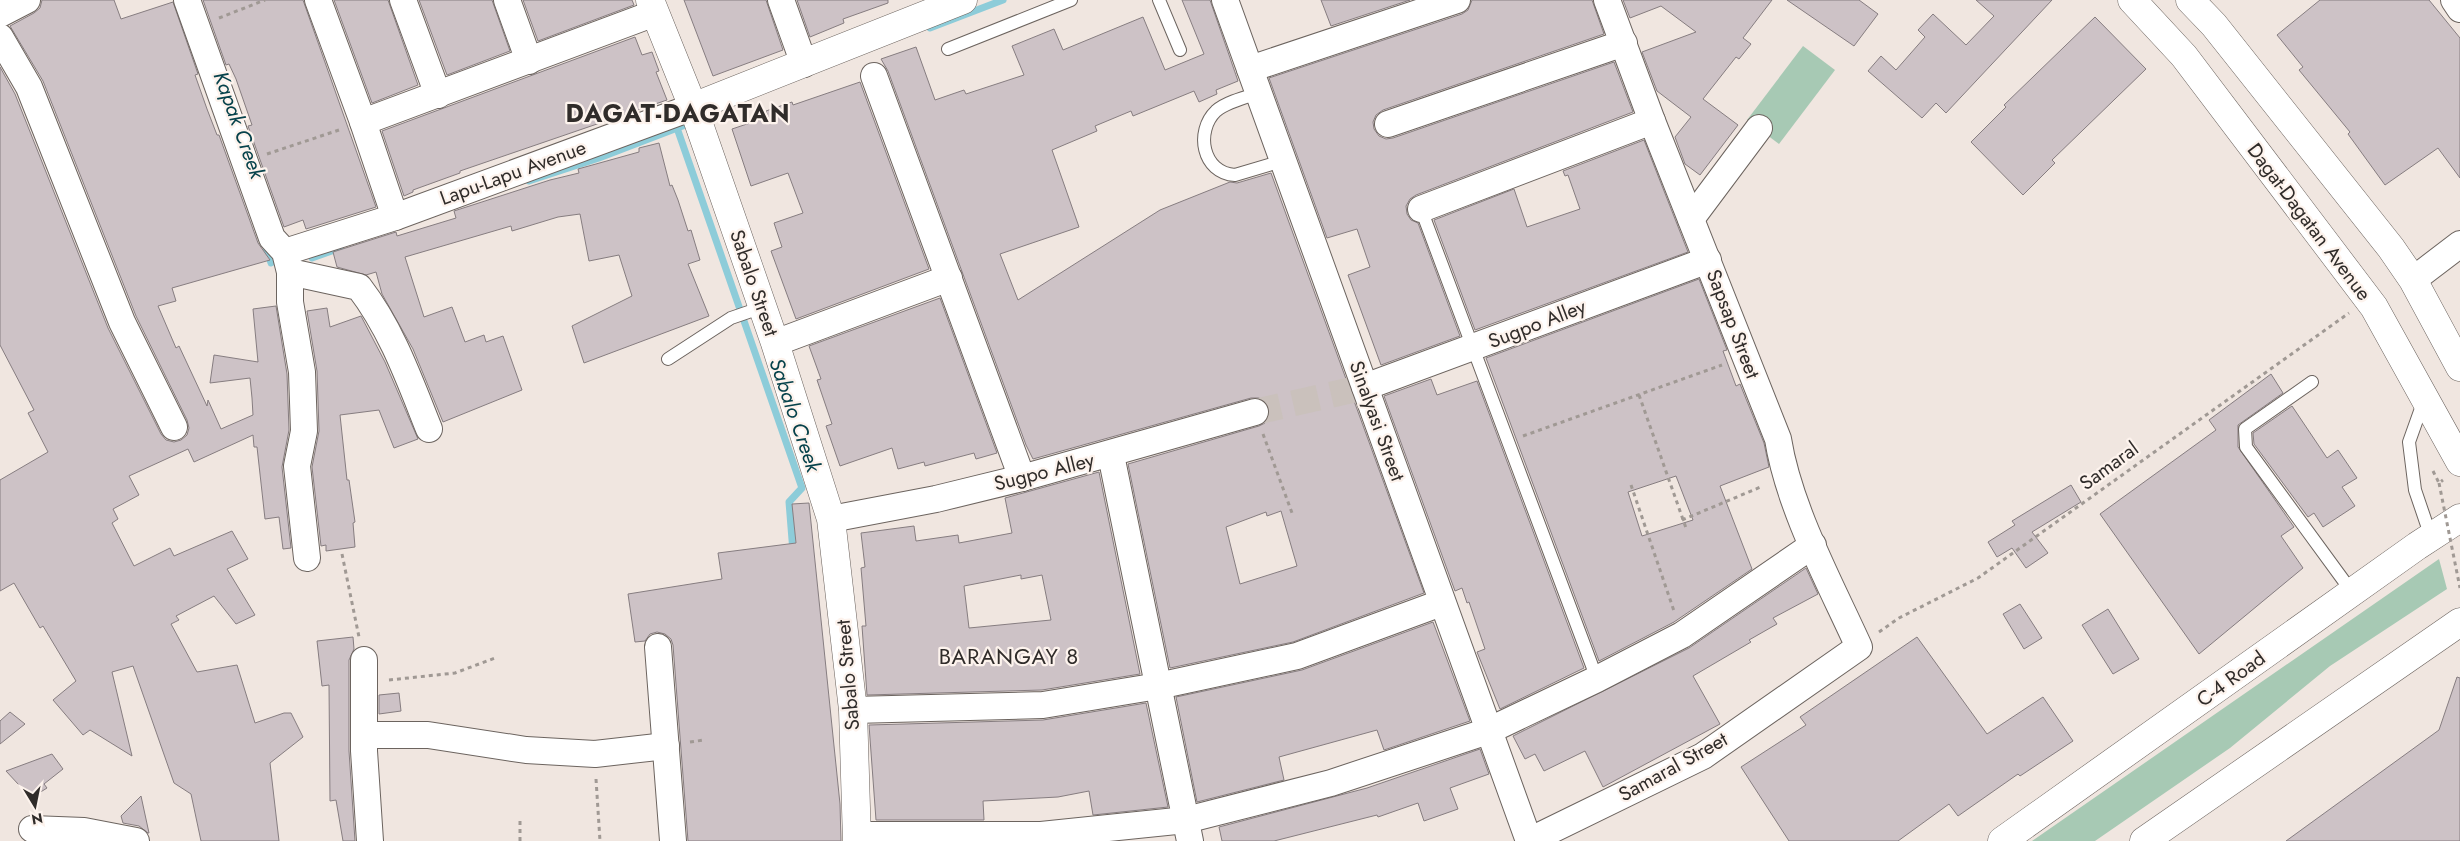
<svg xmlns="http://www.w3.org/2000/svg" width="2460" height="841" font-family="Jost,sans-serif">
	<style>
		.green { fill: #a7c9b4 }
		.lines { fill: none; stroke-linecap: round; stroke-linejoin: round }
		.stream { stroke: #8dccd9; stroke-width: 7 }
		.building { fill: #cdc2c6; stroke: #867d80; fill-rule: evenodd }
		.minor-tunnel { stroke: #cac1bc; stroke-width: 26; stroke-dasharray: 26 13; stroke-linecap: butt }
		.service-casing { stroke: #6c645f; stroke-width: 14 }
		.minor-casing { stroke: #6c645f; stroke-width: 28 }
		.tertiary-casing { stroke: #6c645f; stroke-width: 29 }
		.secondary-casing { stroke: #6c645f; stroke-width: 29 }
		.trunk-casing { stroke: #6c645f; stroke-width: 29 }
		.path { stroke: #a09994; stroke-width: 3; stroke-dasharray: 4 4; stroke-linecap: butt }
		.service { stroke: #fff; stroke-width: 12 }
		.minor { stroke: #fff; stroke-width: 26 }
		.tertiary { stroke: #fff; stroke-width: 28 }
		.secondary { stroke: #fff; stroke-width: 28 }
		.trunk { stroke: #fff; stroke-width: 28 }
		.path-bridge { stroke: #a09994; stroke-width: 3; stroke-dasharray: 4 4; stroke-linecap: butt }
		.labels { text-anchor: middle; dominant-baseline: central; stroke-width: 4.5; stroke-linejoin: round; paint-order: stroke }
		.street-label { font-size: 20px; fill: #302c2a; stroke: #fdf3ed }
		.water-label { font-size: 21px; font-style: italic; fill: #06424b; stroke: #fdf3ed }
		.quarter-label { font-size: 22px; letter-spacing: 1px; fill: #302c2a; stroke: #fdf3ed }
		.district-label { font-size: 25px; font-weight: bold; letter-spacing: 1px; fill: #302c2a; stroke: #fdf3ed }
	</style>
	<rect width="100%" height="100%" fill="#f0e6e0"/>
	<g class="green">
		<path d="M1803 46 1835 70 1779 144 1747 120Z"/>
		<path d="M2439 559 2447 589 2330 666 2230 748 2095 841H2032Z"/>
	</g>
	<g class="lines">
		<g class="stream">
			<path d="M930 28 1003 0"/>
			<path d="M677 128 802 488 789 502 793 552"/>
			<path d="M529 181 599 158 693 122"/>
			<path d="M265 244 271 263"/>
			<path d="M312 258 340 248"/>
		</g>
	</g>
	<g class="building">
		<path d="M42 0H114L121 19 173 2 198 74 195 75 207 109 217 135H219L258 243 270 260 172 288 176 301 158 306 176 348 179 346 207 406 208 400 221 429 253 415 252 398 250 378 210 383 214 355 258 362 253 309 276 306 287 374 289 430 282 467 291 548 283 549 279 517 265 519 257 447H254L253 435 194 462 188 449 129 476 139 495 113 509 118 519 112 523 134 566 170 548 174 556 232 531 248 559 227 569 255 615 236 624 214 596 176 616 179 620 171 624 197 672 237 665 255 723 284 713H291L303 737 270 763 279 841H201L191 794 174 783 133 666 112 672 132 756 90 730 83 735 53 700 76 681 43 626 40 628 14 583 0 591V480L48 452 28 413 34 410 0 345V67L15 94 108 328 161 434 166 440 174 442 181 440 187 435 189 428 187 420 136 316 43 81 10 26 34 13 40 8Z"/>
		<path d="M203 0H303L376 207 306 229 303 220 284 227 248 126 252 125 236 79 229 64 226 65Z"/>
		<path d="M334 0H388L418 85 372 103Z"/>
		<path d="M419 0H492L510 51 447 75Z"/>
		<path d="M523 0H632L634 5 538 41Z"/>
		<path d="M684 0H766L783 50 713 76Z"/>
		<path d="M797 0H888V3L843 19 844 23 810 37Z"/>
		<path d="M1182 0H1210L1238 81 1216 90 1217 94 1199 102 1194 91 1133 116 1131 111 1095 126 1097 131 1052 150 1079 227 1000 254 1018 300 1160 210 1230 182 1237 183 1271 173 1424 593 1293 642 1170 668 1128 464 1259 426 1265 423 1269 416V407L1266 402 1259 398H1251L1033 459 1026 445 888 71 881 59 916 47 935 100 964 90 966 94 1024 75 1012 46 1054 29 1063 50 1143 17 1165 70 1204 54ZM1281 511 1297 566 1240 584 1226 527 1266 512 1267 516Z"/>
		<path d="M1321 0H1410L1331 26Z"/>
		<path d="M1472 0H1592L1604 34 1383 110 1376 115 1373 122 1374 129 1379 136 1386 139 1393 138 1614 62 1633 112 1416 195 1410 199 1406 206 1407 214 1411 220 1418 223 1460 336 1381 365 1348 275 1370 267 1357 229 1327 238 1269 78 1462 14 1468 10Z"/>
		<path d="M1623 0H1772L1743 38 1751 44 1739 59 1736 57 1703 99 1738 125 1700 175 1685 164 1675 137 1691 117 1657 91 1642 52 1696 32 1661 6 1630 18Z"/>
		<path d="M1787 0H1859L1878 14 1854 46Z"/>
		<path d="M1976 0H2052L1946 113 1936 103 1922 118 1868 71 1881 56 1896 70 1925 37 1918 30 1933 14 1966 45 1994 16Z"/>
		<path d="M2320 0H2429L2460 38V178L2438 148 2385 185 2348 134 2350 132 2299 70 2303 67 2277 35Z"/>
		<path d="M2095 17 2146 69 2052 160 2055 163 2023 195 1971 142 2006 107 2004 105Z"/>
		<path d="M635 37 642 55 652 52 659 71 656 72 667 100 460 171V173L413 190V192L404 196 382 131Z"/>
		<path d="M860 82 929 269 796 319 771 251 782 247 774 223 803 213 788 173 751 186 732 129 768 117 766 111 792 102 793 105Z"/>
		<path d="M1644 140 1688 252 1475 330 1434 220 1514 189 1527 227 1580 209 1568 175 1565 176 1563 171Z"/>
		<path d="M659 143 670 186 672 185 678 200 688 231 691 230 700 260 688 264 709 316 584 363 572 326 632 296 619 255 589 261 580 214 558 217 512 231 511 226 405 257 424 317 452 307 465 342 484 335 486 342 503 336 522 390 443 422 413 349 382 294 376 272 366 275 337 267 333 252 396 232 397 236 456 218 454 211 550 180 579 173 578 169 639 152V148Z"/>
		<path d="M1699 279 1727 350 1723 351 1736 386 1740 384 1764 443 1769 467 1720 486 1752 569 1674 622 1599 661 1486 358ZM1676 476 1693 520 1642 536 1628 492Z"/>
		<path d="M940 298 997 453 976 459 974 453 925 466 924 462 898 469 892 448 840 466 826 426 832 424 817 380 821 379 809 346Z"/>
		<path d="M327 308 330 327 361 316 385 362 418 439 394 448 379 410 340 415 347 480H349L355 522 353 523 355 547 326 551V545L321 546 312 467 319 431 317 371 307 311Z"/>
		<path d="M2271 374 2283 393 2238 425V447L2294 527 2281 536 2303 568 2199 654 2100 514 2216 430 2209 420Z"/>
		<path d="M1431 379 1437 395 1477 381 1584 668 1500 709 1477 652 1485 649 1469 602 1467 603 1462 588 1455 591 1384 396Z"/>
		<path d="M2292 406 2327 458 2338 450 2357 478 2342 487 2355 506 2323 527 2314 513 2308 517 2254 444 2253 433Z"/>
		<path d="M1099 472 1140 674 1042 690 867 695 862 626H866L861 568 865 567 861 533 914 526 916 541 958 535 959 543 1012 533 1005 498ZM1021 575V579L1042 575 1051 620 969 628 964 586Z"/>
		<path d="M2071 485 2081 502 2032 532 2048 553 2026 568 2012 548 1997 557 1988 542 2015 525 2012 521Z"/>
		<path d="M809 503 840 804 841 841H688L673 645 671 639 665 634 657 632 650 634 645 641 635 642 628 594 722 579 718 553 796 543 792 504Z"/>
		<path d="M1806 568 1818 594 1773 618 1777 624 1749 640 1751 642 1693 676 1720 724 1603 787 1585 751 1544 771 1535 754 1525 759 1513 736 1689 648Z"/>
		<path d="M2020 604 2042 638 2024 649 2003 614Z"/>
		<path d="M2108 609 2139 659 2113 674 2082 625Z"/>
		<path d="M1433 622 1470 721 1384 750 1377 730 1279 757 1284 780 1197 802 1176 697 1302 670Z"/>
		<path d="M353 637 354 649 349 660V751L355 841H343L336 800 330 801 329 685 322 686 317 641Z"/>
		<path d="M1917 637 1987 734 2043 697 2073 741 2020 776 2018 774 1958 816 1949 804 1898 841H1789L1741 767 1806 725 1800 717Z"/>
		<path d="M2457 677 2460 678V841H2286L2439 730Z"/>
		<path d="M399 693 401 711 379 714V695Z"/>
		<path d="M1146 703 1168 807 1093 815 1089 791 1058 797 983 801 984 820H876L869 725 1043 720Z"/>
		<path d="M10 712 25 724 0 744V721Z"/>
		<path d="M1480 749 1489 774 1450 788 1458 809 1424 821 1418 803 1378 817 1377 815 1274 841H1222L1219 827 1367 788Z"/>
		<path d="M52 754 63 769 44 784 47 788 31 798 6 771Z"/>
		<path d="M141 796 149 833H148L139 826 123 823 121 816Z"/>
	</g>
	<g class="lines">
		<path class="minor-tunnel" d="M1255 412 1365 387"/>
		<defs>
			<g id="service">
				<path d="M1159 0 1180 50"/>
				<path d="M948 49 1071 0"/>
				<path d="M1259 93C1246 97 1226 102 1216 111 1195 131 1202 173 1235 175L1282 161"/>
				<path d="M1421 209 1597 679"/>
				<path d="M668 359 731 318 763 307"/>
				<path d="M2312 382 2245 429 2246 447 2352 592"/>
				<path d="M2424 400 2409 442 2415 490 2431 537"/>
			</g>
			<g id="minor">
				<path d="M187 0 272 238 285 252 290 272V302L302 372 304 431 297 466 307 558"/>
				<path d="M318 0 363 122 395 217"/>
				<path d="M403 0 438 95"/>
				<path d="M507 0 529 61"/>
				<path d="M781 0 804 64"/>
				<path d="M1225 0 1529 841"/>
				<path d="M2454 0 2460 9"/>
				<path d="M0 14 27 0"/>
				<path d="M0 37 29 87 122 322 174 427"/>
				<path d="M1250 69 1457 0"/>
				<path d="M874 76 1022 478"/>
				<path d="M363 122 655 13"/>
				<path d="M1388 124 1624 43"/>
				<path d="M1421 209 1652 121"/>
				<path d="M1691 219 1759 128"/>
				<path d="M285 252 395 217 693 107"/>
				<path d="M290 272 359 287C392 330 409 379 429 429"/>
				<path d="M2413 280 2460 244"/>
				<path d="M775 343 949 278"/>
				<path d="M1365 387 1708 260"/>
				<path d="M1111 455 1190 841"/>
				<path d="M831 519 936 499 1022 478 1255 412"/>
				<path d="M658 647 673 841"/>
				<path d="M364 660V751L370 841"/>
				<path d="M853 710 1043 705 1158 686 1297 656 1441 603"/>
				<path d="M365 735H428L526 750 595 754 666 746"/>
				<path d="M32 829 84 831 136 841"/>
				<path d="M857 835H1041L1186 820 1331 783 1488 731 1597 679 1682 635 1813 545"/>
				<path d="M1529 841 1703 756 1859 647C1830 583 1789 508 1778 439L1652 121 1607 0"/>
			</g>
			<g id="tertiary">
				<path d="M650 0 693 107 775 343 831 519 853 710 857 841"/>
				<path d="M693 107 963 0"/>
			</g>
			<g id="secondary">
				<path d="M2132 0 2184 56 2374 307 2460 462"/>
				<path d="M2190 0 2214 25 2391 248 2413 280 2460 367"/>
			</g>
			<g id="trunk">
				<path d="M2002 841 2417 546 2460 518"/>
				<path d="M2144 841 2460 622"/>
			</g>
		</defs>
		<use href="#service" class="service-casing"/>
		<use href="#minor" class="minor-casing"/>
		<use href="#tertiary" class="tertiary-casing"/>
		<use href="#secondary" class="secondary-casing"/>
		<use href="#trunk" class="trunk-casing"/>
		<g class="path">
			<path d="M219 18 265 0"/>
			<path d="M267 154 339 130"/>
			<path d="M1639 395 1686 528"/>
			<path d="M1263 434 1292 513"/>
			<path d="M1523 436 1722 365"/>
			<path d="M2433 471 2439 483 2443 480"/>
			<path d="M1631 485 1674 611"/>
			<path d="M1682 520 1763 486"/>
			<path d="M342 554 359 637"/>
			<path d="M1879 632 1899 618 1978 578 2349 313"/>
			<path d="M389 680 455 673 495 658"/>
			<path d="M690 742 704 740"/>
			<path d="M596 779 600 841"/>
			<path d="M520 821V841"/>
		</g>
		<use href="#service" class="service"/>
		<use href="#minor" class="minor"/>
		<use href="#tertiary" class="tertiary"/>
		<use href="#secondary" class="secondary"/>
		<use href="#trunk" class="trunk"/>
		<path class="path-bridge" d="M2439 483 2460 588"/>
	</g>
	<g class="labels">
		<g class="street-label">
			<text transform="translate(513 173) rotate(-20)">Lapu-Lapu Avenue</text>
			<text transform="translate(2309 222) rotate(53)">Dagat-Dagatan Avenue</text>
			<text transform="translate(754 283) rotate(71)">Sabalo Street</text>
			<text transform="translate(1537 324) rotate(-21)">Sugpo Alley</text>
			<text transform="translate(1733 324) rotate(69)">Sapsap Street</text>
			<text transform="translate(1377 421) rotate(70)">Sinalyasi Street</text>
			<text transform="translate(2109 466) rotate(-36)">Samaral</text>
			<text transform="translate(1044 472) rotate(-14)">Sugpo Alley</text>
			<text transform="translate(848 675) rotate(-95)">Sabalo Street</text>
			<text transform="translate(2231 679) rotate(-36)">C-4 Road</text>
			<text transform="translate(1673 767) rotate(-29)">Samaral Street</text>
		</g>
		<g class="water-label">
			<text transform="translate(239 125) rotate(70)">Kapak Creek</text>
			<text transform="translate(795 415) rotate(71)">Sabalo Creek</text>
		</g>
		<g class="quarter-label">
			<text x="1009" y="656">BARANGAY 8</text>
		</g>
		<g class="district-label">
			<text x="678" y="113">DAGAT-DAGATAN</text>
		</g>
	</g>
	<g transform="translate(35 806) rotate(170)" stroke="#fdf3ed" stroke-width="4" paint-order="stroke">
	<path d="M0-4L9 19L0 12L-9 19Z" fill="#302c2a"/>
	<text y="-8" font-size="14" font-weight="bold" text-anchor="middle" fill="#302c2a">N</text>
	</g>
</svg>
